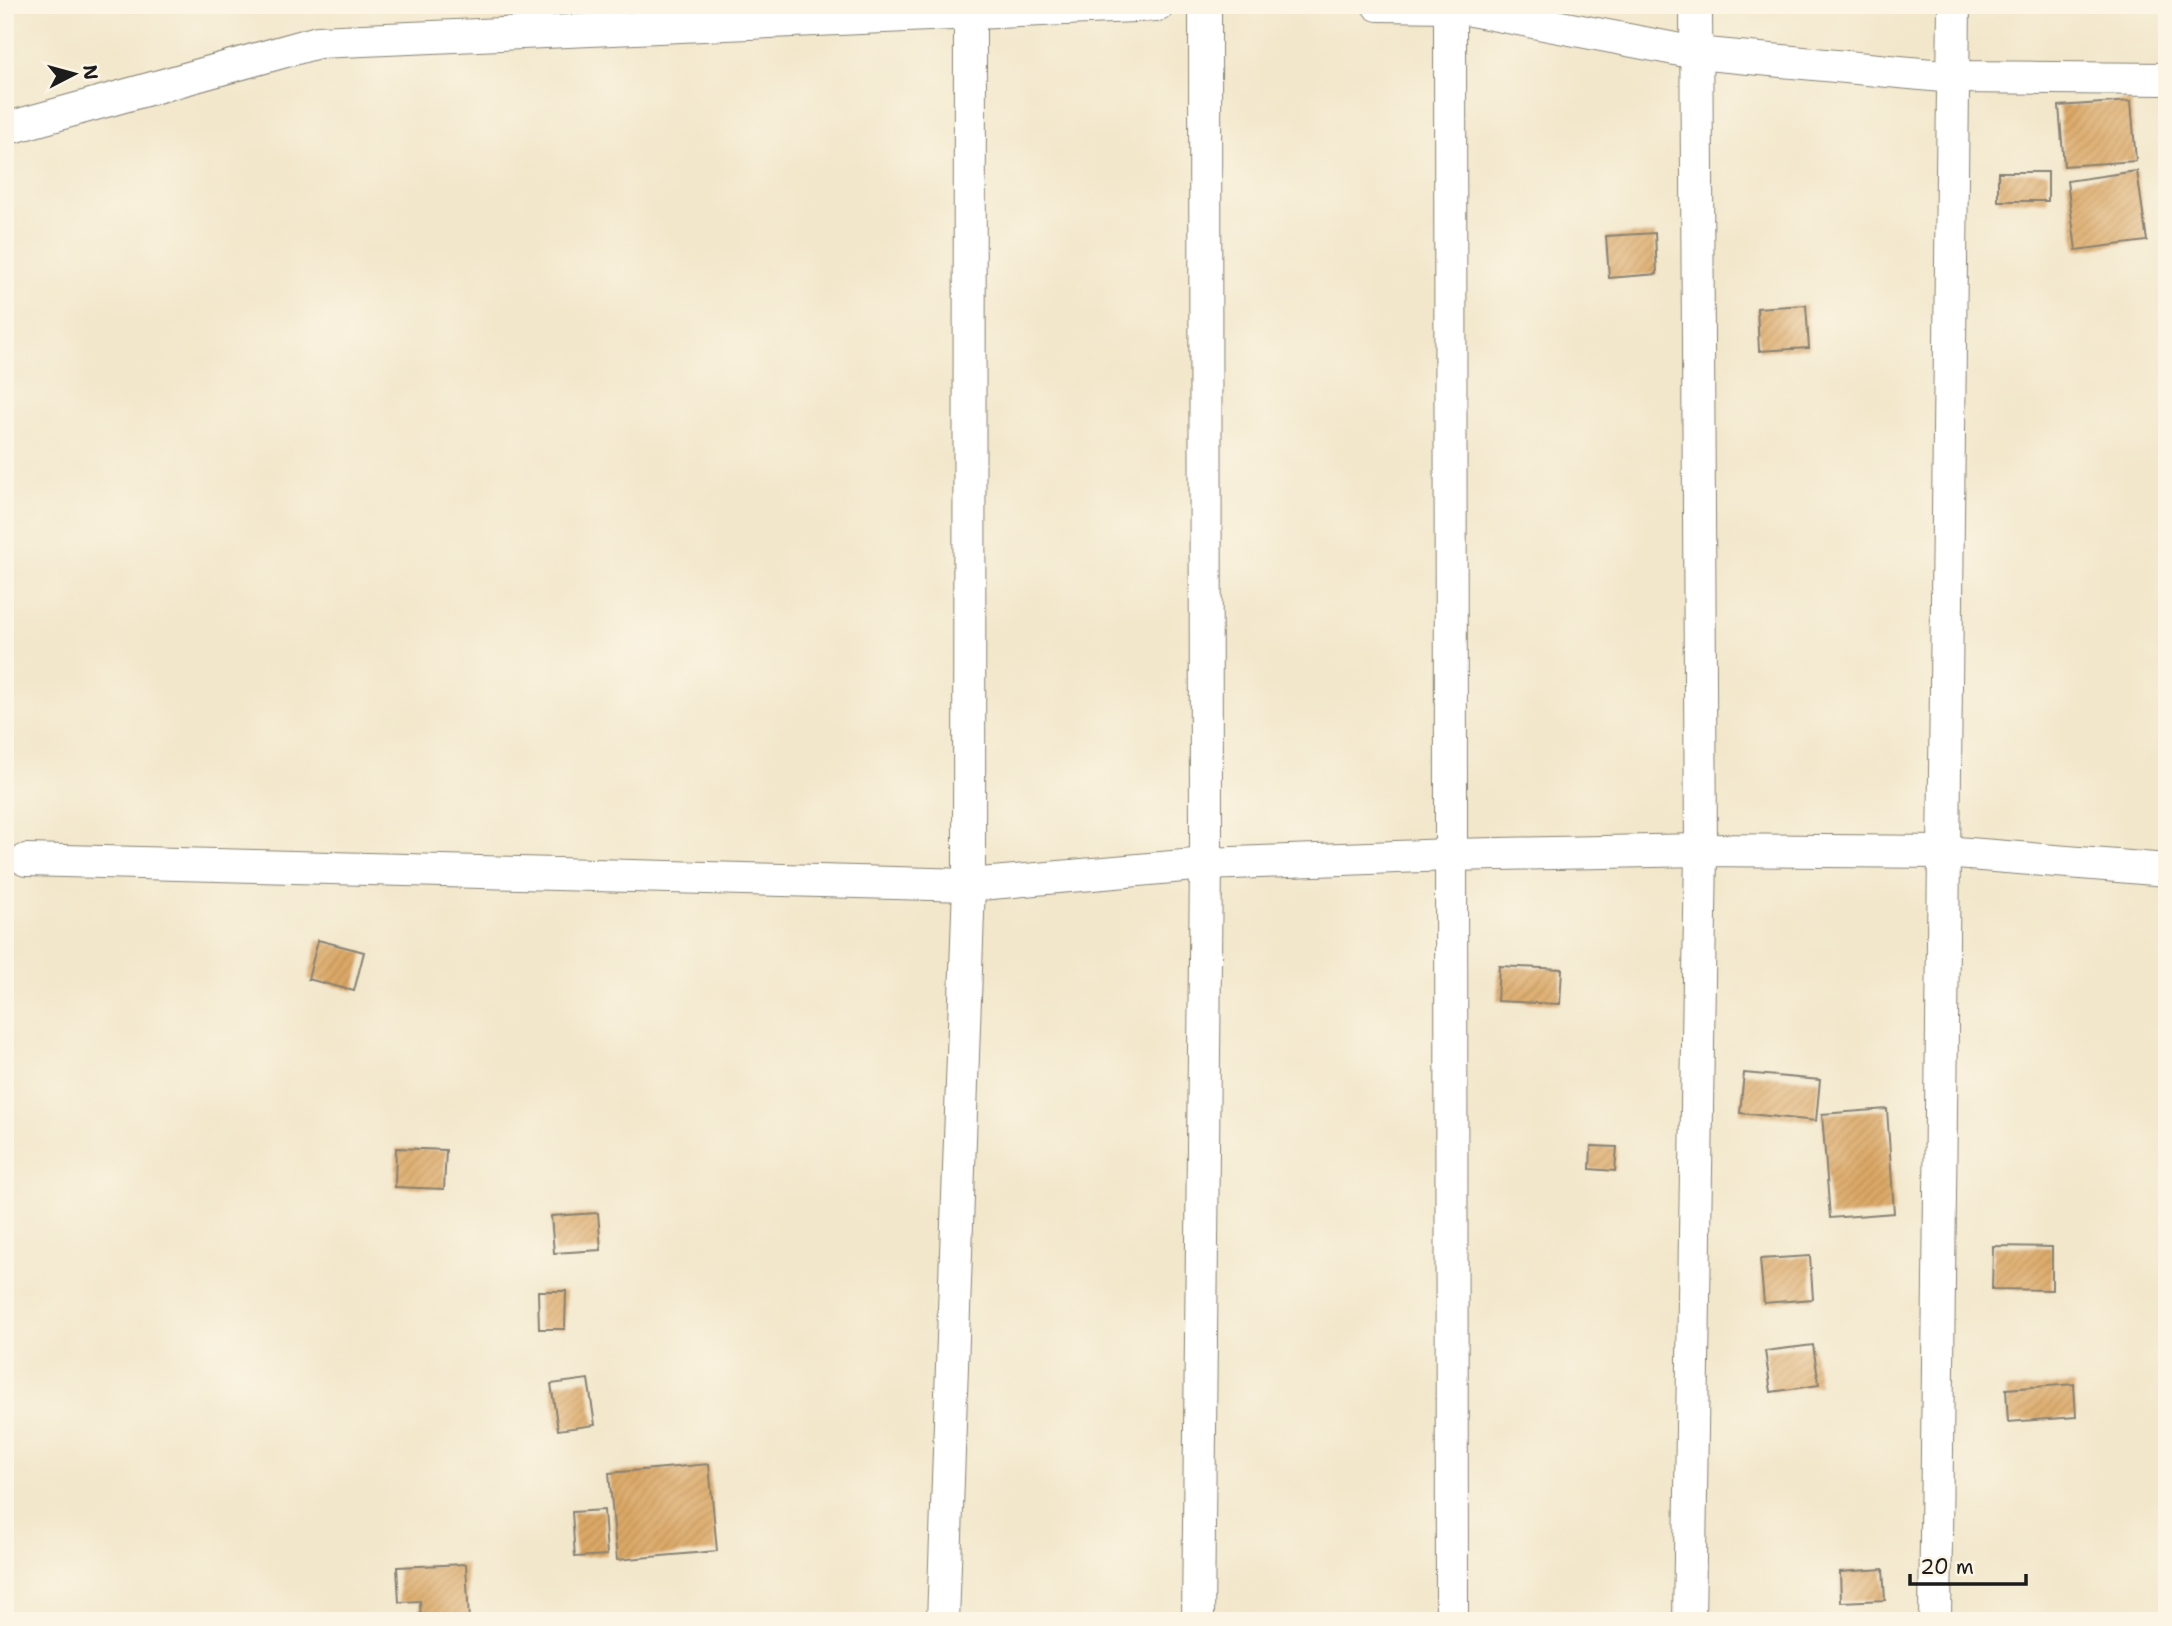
<svg xmlns="http://www.w3.org/2000/svg" width="2172" height="1626" font-family="'Shantell Sans',sans-serif">
	<style>
		.building { fill: url(#building-hatch) }
		.lines { fill: none; stroke-linecap: round; stroke-linejoin: round }
		.street-casing { stroke: #878274; stroke-width: 34 }
		.street { stroke: #fff; stroke-width: 32 }
	</style>
	<defs>
		<pattern id="building-hatch" width="6" height="6" patternUnits="userSpaceOnUse" patternTransform="scale(1.75)"><rect width="6" height="6" fill="#dba866"/><path d="M-1 1l2-2M0 6l6-6M5 7l2-2" fill="none" stroke="#bb9058"/></pattern>
	</defs>
	<rect width="100%" height="100%" fill="#fcf5e5"/>
	<filter id="ink" filterUnits="userSpaceOnUse"><feTurbulence type="fractalNoise" baseFrequency=".0143" numOctaves="2"/><feDisplacementMap in="SourceGraphic" scale="14" xChannelSelector="R" yChannelSelector="G"/><feConvolveMatrix kernelMatrix="1 2 1 2 8 2 1 2 1" color-interpolation-filters="sRGB"/></filter>
	<filter id="wash" filterUnits="userSpaceOnUse"><feTurbulence type="fractalNoise" baseFrequency=".00686" numOctaves="4" result="noise"/><feDisplacementMap in="SourceGraphic" scale="28" xChannelSelector="R" yChannelSelector="G"/><feGaussianBlur stdDeviation="1.57" result="paint"/><feColorMatrix in="noise" values="0 0 0 0 0 0 0 0 0 0 0 0 0 0 0 0 0 1.4 0 .05"/><feComposite in="paint" operator="in"/></filter>
	<g filter="url(#wash)">
		<rect width="100%" height="100%" fill="#f2e7cb"/>
		<g id="blocks">
			<g class="building">
				<path d="M2131 101 2136 161 2064 166 2059 106Z"/>
				<path d="M2137 171 2147 241 2076 250 2067 181Z"/>
				<rect x="1998" y="172" width="50" height="29"/>
				<path d="M1655 233 1657 274 1609 278 1606 236Z"/>
				<path d="M1806 305 1809 348 1759 351 1757 308Z"/>
				<path d="M318 940 364 952 354 991 308 979Z"/>
				<path d="M1499 966 1562 969 1560 1004 1497 1001Z"/>
				<path d="M1744 1073 1820 1080 1816 1121 1740 1113Z"/>
				<path d="M1887 1109 1894 1213 1830 1218 1822 1114Z"/>
				<path d="M1591 1146 1617 1147 1615 1171 1590 1169Z"/>
				<path d="M396 1148 446 1150 444 1189 395 1187Z"/>
				<path d="M598 1213 601 1250 554 1253 551 1216Z"/>
				<path d="M1993 1246 2052 1247V1290L1992 1289Z"/>
				<path d="M1810 1256 1813 1299 1764 1303 1760 1259Z"/>
				<path d="M538 1291H566L565 1329H539Z"/>
				<path d="M1813 1345 1819 1385 1771 1392 1765 1351Z"/>
				<path d="M588 1379 595 1425 558 1430 551 1384Z"/>
				<path d="M2074 1384 2076 1417 2008 1422 2006 1389Z"/>
				<path d="M709 1464 717 1551 617 1560 609 1473Z"/>
				<path d="M604 1510 607 1555 575 1557 572 1512Z"/>
				<path d="M466 1564 469 1621H421L420 1601 399 1602 397 1567Z"/>
				<path d="M1883 1569 1885 1600 1841 1602 1840 1572Z"/>
			</g>
		</g>
	</g>
	<g filter="url(#ink)">
		<use href="#blocks" fill-opacity="0" stroke="#878274" stroke-width="2"/>
		<g class="lines">
			<defs>
				<g id="street">
					<path d="M1378 5 1450 6 1696 53 1953 77 2167 79"/>
					<path d="M1450 5 1452 1621"/>
					<path d="M5 129 318 42 1158 5"/>
					<path d="M26 860 969 885 1206 864 1450 855 1701 850 1944 852 2167 870"/>
					<path d="M943 1621 969 885 970 5"/>
					<path d="M1198 1621 1206 864 1205 5"/>
					<path d="M1689 1621 1701 850 1696 5"/>
					<path d="M1935 1621 1954 5"/>
				</g>
			</defs>
			<use href="#street" class="street-casing"/>
			<use href="#street" class="street"/>
		</g>
	</g>
	<rect width="2172" height="1626" fill="none" stroke="#fcf5e5" stroke-width="28"/>
	<g transform="translate(74 74) rotate(84)" stroke="#fcf5e5" stroke-width="5" paint-order="stroke">
	<path d="M0-5L12 26L0 18L-12 26Z" fill="#1c1c1c"/>
	<text y="-10" font-size="19" font-weight="bold" text-anchor="middle" fill="#1c1c1c">N</text>
	</g>
	<path d="M1910 1574v10h116v-10" fill="none" stroke="#1c1c1c" stroke-width="3.5"/>
	<text x="1920" y="1574" font-size="21" fill="#1c1c1c" stroke="#fcf5e5" stroke-width="5" paint-order="stroke">20 m</text>
</svg>
